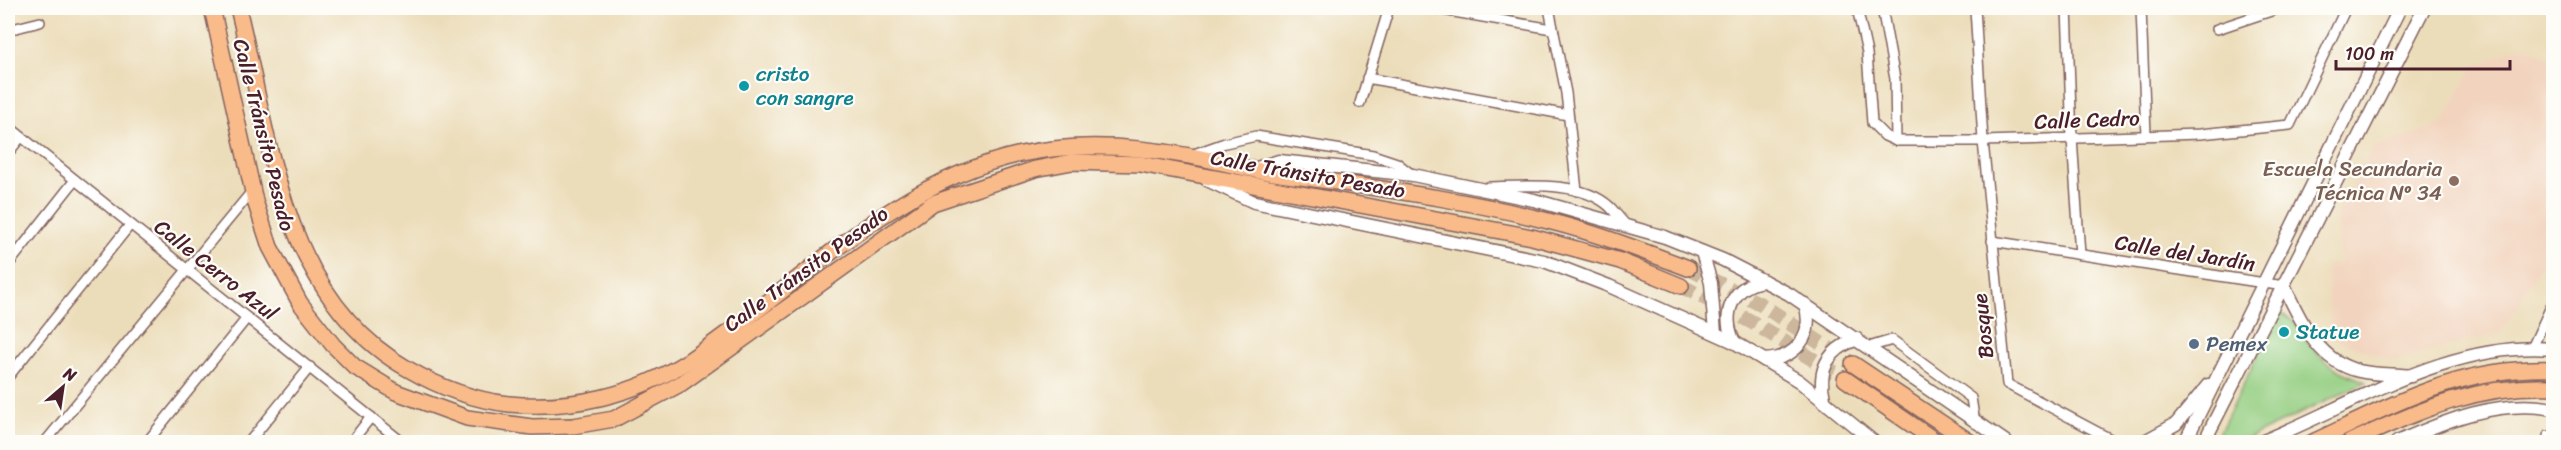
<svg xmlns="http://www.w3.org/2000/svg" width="2561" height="450" font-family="Sriracha,sans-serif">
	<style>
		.built { fill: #f2d4be }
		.green { fill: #96cf83; stroke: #707757; stroke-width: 1.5 }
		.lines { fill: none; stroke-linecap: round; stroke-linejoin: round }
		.primary-tunnel { stroke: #ccb79d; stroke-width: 15; stroke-dasharray: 15 8; stroke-linecap: butt }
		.minor-casing { stroke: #83625d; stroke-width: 12 }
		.tertiary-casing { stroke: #83625d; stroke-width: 15 }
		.primary-casing { stroke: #83625d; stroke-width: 18 }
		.minor { stroke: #fff; stroke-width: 9 }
		.tertiary { stroke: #fff; stroke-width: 12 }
		.primary { stroke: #fabb8b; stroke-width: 15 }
		.culture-dot { fill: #0f9aa8; stroke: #fdfcf7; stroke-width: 2 }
		.education-dot { fill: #8d6e63; stroke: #fdfcf7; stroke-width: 2 }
		.service-dot { fill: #5c6f8a; stroke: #fdfcf7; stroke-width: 2 }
		.labels { text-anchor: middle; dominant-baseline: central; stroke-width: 4.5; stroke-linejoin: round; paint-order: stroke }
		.culture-label { font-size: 21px; fill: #0d838f; stroke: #fdfcf7; text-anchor: start }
		.street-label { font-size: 21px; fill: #4a1f2b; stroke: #fdfcf7 }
		.education-label { font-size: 21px; fill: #785e54; stroke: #fdfcf7; text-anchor: end }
		.service-label { font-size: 21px; fill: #4e5e75; stroke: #fdfcf7; text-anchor: start }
	</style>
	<rect width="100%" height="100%" fill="#fdfcf7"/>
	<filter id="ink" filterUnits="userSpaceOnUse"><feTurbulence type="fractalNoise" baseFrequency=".0167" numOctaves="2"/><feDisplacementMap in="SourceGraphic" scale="12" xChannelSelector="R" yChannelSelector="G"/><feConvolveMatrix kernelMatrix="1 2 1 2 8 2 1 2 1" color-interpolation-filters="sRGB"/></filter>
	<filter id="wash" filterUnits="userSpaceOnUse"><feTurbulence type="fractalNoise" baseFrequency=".008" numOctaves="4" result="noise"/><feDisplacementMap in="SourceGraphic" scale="24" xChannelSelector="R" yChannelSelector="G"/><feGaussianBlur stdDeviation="1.35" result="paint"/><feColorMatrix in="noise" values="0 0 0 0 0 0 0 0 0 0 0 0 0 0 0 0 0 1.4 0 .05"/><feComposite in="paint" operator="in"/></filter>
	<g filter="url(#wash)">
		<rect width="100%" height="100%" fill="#ecddba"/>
		<path class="built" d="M2524 44 2553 59V243L2502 332 2392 361 2331 337 2326 265 2340 264 2337 214 2373 148 2442 124 2472 67Z"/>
		<path class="green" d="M2279 312C2298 320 2303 340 2317 353 2331 368 2348 375 2366 382L2240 442H2215Z"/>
	</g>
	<g filter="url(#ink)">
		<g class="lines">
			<g class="primary-tunnel">
				<path d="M1688 268 1760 304 1853 364"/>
				<path d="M1681 286 1750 321 1845 379"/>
			</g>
			<defs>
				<g id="minor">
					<path d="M1431 8 1552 29"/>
					<path d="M1549 8 1566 93 1577 191"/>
					<path d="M1857 8 1867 53 1872 123 1885 136 1896 141H1983L2200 134 2290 125 2346 8"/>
					<path d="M1882 8 1895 79 1896 141"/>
					<path d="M1975 8 1983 141 2007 384 2116 442"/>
					<path d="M2067 8 2072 138 2080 255"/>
					<path d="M2141 8 2146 135"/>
					<path d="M2545 8 2554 12"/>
					<path d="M2217 29 2280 8"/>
					<path d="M8 30 40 22"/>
					<path d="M1367 78 1568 115"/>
					<path d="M1360 103 1389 8"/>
					<path d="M8 126 402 442"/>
					<path d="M8 153 21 137"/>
					<path d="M1191 155 1225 143 1256 136 1373 155 1397 163 1411 174"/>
					<path d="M1488 187C1525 186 1581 180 1610 207 1615 212 1620 219 1625 224"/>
					<path d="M1992 241 2284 286"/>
					<path d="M8 265 75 180"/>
					<path d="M1869 347 1892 340 1971 398 1975 423"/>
					<path d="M2532 348 2554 300"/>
					<path d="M8 377 130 225"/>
					<path d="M45 442 253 190"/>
					<path d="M147 442 247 318"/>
					<path d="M249 442 310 367"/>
					<path d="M351 442 371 417"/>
					<path d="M2548 442V436H2554"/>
				</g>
				<g id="tertiary">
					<path d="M1254 169 1279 161 1413 175 1534 200 1665 237 1723 260 1789 294 2006 442"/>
					<path d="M1207 180 1254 202 1544 261 1609 286 1734 342 1799 381 1874 442"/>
					<path d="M1702 252 1711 283 1715 333"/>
					<path d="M2284 286C2301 321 2317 361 2359 371 2375 375 2394 374 2411 376"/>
					<path d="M1734 342C1721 314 1732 285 1764 281"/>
					<path d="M1764 360C1796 359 1815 335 1805 304"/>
					<path d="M1824 399C1817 369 1828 350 1857 339"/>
					<path d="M2143 442 2176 424 2208 385"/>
					<path d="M2185 442 2400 8"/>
					<path d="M2204 442 2424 8"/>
					<path d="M2261 442C2353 405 2450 340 2554 349"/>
					<path d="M2397 442C2445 421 2499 398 2554 409"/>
				</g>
				<g id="primary">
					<path d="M212 8 255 201 270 247 300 303 333 345 355 367 396 392 467 418 532 427 573 426 614 419 682 383 933 203 1035 169 1072 162 1140 164 1532 237 1620 261 1681 286"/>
					<path d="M238 8C270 135 280 297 408 369 439 387 472 400 509 404 571 410 635 395 688 361 797 289 889 183 1021 154 1076 142 1135 146 1190 156 1214 160 1237 167 1261 171 1358 186 1457 197 1552 222 1599 234 1643 251 1688 268"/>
					<path d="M1853 364 1970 442"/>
					<path d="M1845 379 1937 442"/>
					<path d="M2313 442C2395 404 2459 366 2554 369"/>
					<path d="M2350 442C2419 411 2476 384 2554 387"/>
				</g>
			</defs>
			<use href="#minor" class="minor-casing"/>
			<use href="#tertiary" class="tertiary-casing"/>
			<use href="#primary" class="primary-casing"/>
			<use href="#minor" class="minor"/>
			<use href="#tertiary" class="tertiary"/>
			<use href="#primary" class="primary"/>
		</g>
	</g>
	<g class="culture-dot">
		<circle cx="744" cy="86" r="6"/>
		<circle cx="2284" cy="332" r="6"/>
	</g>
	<circle class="education-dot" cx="2454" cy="181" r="6"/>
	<circle class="service-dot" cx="2194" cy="344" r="6"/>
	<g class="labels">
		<g class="culture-label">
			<text x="756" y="74">cristo<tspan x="756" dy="24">con sangre</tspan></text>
			<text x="2296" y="332">Statue</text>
		</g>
		<g class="street-label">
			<text transform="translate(2087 120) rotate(-2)">Calle Cedro</text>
			<text transform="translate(264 135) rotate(76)">Calle Tránsito Pesado</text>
			<text transform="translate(1308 174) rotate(10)">Calle Tránsito Pesado</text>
			<text transform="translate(2185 253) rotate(9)">Calle del Jardín</text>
			<text transform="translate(806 269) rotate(-36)">Calle Tránsito Pesado</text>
			<text transform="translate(216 270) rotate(38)">Calle Cerro Azul</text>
			<text transform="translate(1983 326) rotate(-96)">Bosque</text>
		</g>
		<g class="education-label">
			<text x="2442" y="169">Escuela Secundaria<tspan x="2442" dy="24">Técnica Nº 34</tspan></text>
		</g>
		<g class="service-label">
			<text x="2206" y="344">Pemex</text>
		</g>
	</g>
	<rect width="2561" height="450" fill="none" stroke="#fdfcf7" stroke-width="30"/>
	<g transform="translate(63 387) rotate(29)" stroke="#fdfcf7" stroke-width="4.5" paint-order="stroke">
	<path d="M0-4.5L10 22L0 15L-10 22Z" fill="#4a1f2b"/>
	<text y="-9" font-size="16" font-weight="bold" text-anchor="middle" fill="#4a1f2b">N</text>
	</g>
	<path d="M2336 60v9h174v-9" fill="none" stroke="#4a1f2b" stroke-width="3"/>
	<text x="2345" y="60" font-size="18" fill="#4a1f2b" stroke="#fdfcf7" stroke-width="4.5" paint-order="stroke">100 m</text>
</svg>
